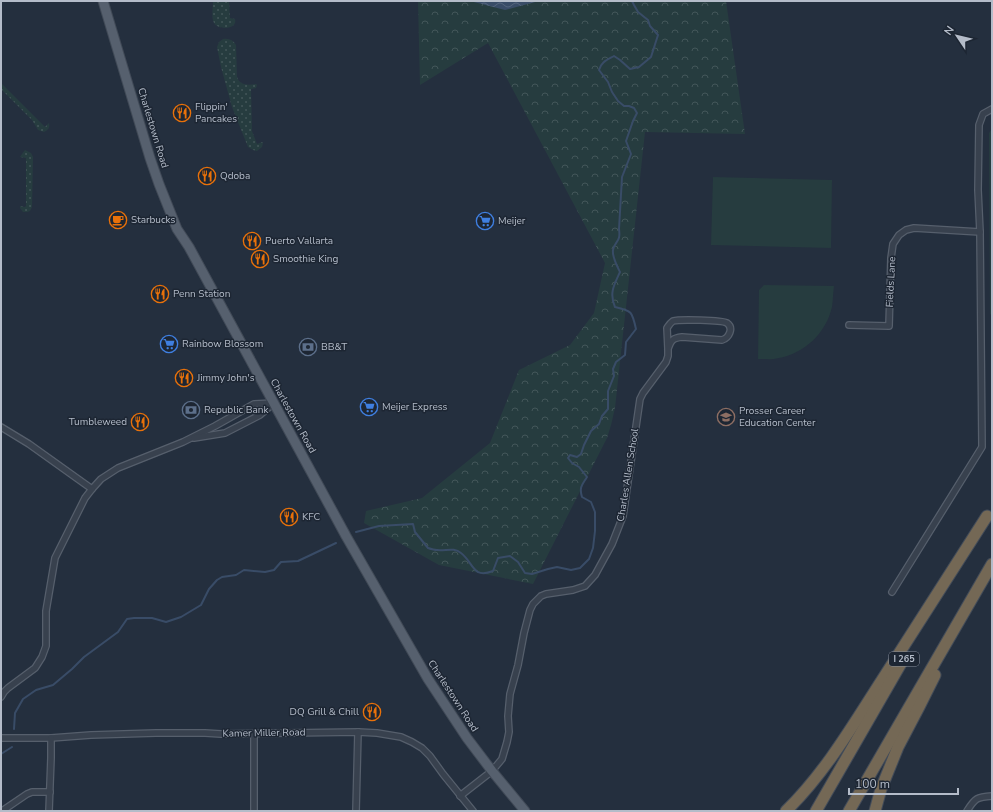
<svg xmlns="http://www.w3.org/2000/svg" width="993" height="812" font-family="'Nunito Sans',sans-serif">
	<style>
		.grass { fill: url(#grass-dots) }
		.forest { fill: url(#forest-crowns) }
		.pitch { fill: #263c3f }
		.water { fill: url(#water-waves) }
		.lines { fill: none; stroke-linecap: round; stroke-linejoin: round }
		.stream { stroke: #394c67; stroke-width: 2 }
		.minor-casing { stroke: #565f6c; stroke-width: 8 }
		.primary-casing { stroke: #414a57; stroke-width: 11 }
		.motorway-casing { stroke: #434c59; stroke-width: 13 }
		.minor { stroke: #38414e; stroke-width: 5.5 }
		.primary { stroke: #56606e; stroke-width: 9 }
		.motorway { stroke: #746855; stroke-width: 11 }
		.labels { text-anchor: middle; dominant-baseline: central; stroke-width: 3; stroke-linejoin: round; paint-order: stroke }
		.shield { fill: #1d2633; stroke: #878f9c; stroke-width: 1 }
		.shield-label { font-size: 9px; font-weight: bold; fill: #b4bcc9 }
		.poi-label { font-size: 10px; fill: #b4bcc9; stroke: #1d2633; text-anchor: start }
		.street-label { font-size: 10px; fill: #b4bcc9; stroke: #1d2633 }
	</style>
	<defs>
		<pattern id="grass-dots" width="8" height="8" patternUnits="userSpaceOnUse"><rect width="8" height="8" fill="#263c3f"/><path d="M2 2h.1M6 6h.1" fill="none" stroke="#435659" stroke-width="1.8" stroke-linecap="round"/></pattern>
		<pattern id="forest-crowns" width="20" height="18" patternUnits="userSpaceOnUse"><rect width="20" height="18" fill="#263c3f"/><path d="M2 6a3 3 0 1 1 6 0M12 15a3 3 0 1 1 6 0" fill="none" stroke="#435659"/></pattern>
		<pattern id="water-waves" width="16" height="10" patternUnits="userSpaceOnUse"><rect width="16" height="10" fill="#394c67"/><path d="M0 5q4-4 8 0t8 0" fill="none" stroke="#53647b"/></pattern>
	</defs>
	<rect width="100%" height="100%" fill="#242f3e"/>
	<g class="grass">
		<path d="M213 1H229L230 18 235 19C238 29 219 31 214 23 211 17 213 8 213 1Z"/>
		<path d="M223 39C229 38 233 40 236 45L237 77C240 86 248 85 256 84L257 85 256 88 251 89 252 131 257 144 262 142 263 143 262 147 257 151 253 150 248 147 232 107 221 67 217 47 219 42Z"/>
		<path d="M1 83 45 127 49 123C50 128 48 130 44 132L38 130 32 120 1 89Z"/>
		<path d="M25 150 31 153 33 157 32 207 30 211 27 212H23L20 208V206L25 207 26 206V158L20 157 22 154Z"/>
	</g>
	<g class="forest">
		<path d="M418 1H726L745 134 645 132 615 408 611 425 607 438 533 584 439 565 364 523 366 511 422 498 490 443 519 370 570 345 594 313 605 263 488 43 420 85Z"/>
		<path d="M992 129V315L990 314 989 133Z"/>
	</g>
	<g class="pitch">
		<path d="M713 177 832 180 831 248 711 245Z"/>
		<path d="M764 285 834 286C833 293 833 300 832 307 826 333 805 353 779 358 772 360 765 359 758 359L759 290Z"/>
	</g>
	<path class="water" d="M470 1H539L505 10Z"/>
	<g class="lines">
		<g class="stream">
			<path d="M356 532 379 526 413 524 415 532 428 548C431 549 434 550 437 550 446 551 454 547 461 553 474 563 472 579 493 571L498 558 510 556 518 562 525 573 532 574 548 569 557 567 571 570 580 568 589 559 593 548 595 531V512L591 502 582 497C579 487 582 485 587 477L579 467 572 463 568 458 570 455 577 457 581 454 584 445 591 431 599 424 602 416 608 409V391L614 376 613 369 616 362 625 355 626 342 636 329C632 311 632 311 615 307 609 293 614 285 620 272 617 266 612 257 613 250 615 240 621 243 619 229L622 177 631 154 626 141 633 121 637 113 634 108 629 106H624L618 101 612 92 608 82 599 70C601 62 607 60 614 56L620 60 630 69 639 67 651 57 658 35 650 26 648 20 638 12 634 5 632 1"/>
			<path d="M14 729 15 713 23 699 36 690 53 685 72 669 84 657 118 632 127 619 134 618H152L166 622 181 617 201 605 209 589 217 580 222 577 236 575 244 570 265 572 274 570 281 562 298 561 336 543"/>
			<path d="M1 754 12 747"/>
		</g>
		<defs>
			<g id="minor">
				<path d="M849 325 889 326 891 258 893 244 899 235 906 230 914 228 980 232"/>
				<path d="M1 427 29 444 92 489 101 479 118 468 183 442 215 426 254 404 274 403"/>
				<path d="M194 438 225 433 260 415 274 403"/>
				<path d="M892 592 982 447 980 232 978 190 979 125 983 114 992 109"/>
				<path d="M1 697 4 692 8 688 35 668 42 657 46 646V611L55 558 85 498 92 489"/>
				<path d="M1 738H51L91 735 156 733H205L221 734 358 732 377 733 401 737 412 742 422 748 430 756 443 774 473 811"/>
				<path d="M460 796 492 771 502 759 507 742 509 732 508 716 510 694 518 665 524 633 530 610 533 604 541 596 546 594 573 590 585 586 595 575 612 544 623 516 640 399 643 393 666 362 668 356V349L667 328C669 325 670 323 673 321 679 319 722 320 727 323 734 328 729 338 722 340L682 337C673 338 671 340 668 349"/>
				<path d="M2 811 27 794 32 792H50"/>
				<path d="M49 811 51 758V738"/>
				<path d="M254 811V734"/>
				<path d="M356 811 358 732"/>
				<path d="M967 811C975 798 977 797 992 796"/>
			</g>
			<path id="primary" d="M103 1 150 158 159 184 177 229 189 247 346 536 428 679 467 738 492 771 525 811"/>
			<g id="motorway">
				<path d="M786 811C825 773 853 725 882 680 917 625 952 571 987 516"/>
				<path d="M816 811 903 660"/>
				<path d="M849 811 992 564"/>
				<path d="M875 811 881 789 898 747 919 707 935 675"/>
			</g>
		</defs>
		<use href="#minor" class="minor-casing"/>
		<use href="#primary" class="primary-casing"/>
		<use href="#motorway" class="motorway-casing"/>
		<use href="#minor" class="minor"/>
		<use href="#primary" class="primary"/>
		<use href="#motorway" class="motorway"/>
	</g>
	<defs>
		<symbol id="restaurant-ring" viewBox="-11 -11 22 22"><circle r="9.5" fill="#1d2633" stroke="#e8710a" stroke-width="1.5"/><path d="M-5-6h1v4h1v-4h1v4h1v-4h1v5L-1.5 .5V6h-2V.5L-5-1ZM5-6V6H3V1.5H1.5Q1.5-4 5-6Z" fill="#e8710a"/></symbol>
		<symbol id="cafe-ring" viewBox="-11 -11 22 22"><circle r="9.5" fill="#1d2633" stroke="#e8710a" stroke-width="1.5"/><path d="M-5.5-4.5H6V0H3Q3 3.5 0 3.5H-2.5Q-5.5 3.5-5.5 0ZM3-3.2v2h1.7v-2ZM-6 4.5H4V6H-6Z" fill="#e8710a"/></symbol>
		<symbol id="supermarket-ring" viewBox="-11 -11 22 22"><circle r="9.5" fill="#1d2633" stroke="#3f7fe0" stroke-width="1.5"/><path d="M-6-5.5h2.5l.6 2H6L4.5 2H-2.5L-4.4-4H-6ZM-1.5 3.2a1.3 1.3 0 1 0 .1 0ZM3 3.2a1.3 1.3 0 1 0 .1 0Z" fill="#3f7fe0"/></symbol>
		<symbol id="bank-ring" viewBox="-11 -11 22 22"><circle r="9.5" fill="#1d2633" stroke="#5c6f8a" stroke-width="1.5"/><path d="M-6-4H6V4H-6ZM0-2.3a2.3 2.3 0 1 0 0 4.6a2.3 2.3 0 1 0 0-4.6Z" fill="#5c6f8a"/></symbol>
		<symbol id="school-ring" viewBox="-11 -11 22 22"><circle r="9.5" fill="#1d2633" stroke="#8d6e63" stroke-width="1.5"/><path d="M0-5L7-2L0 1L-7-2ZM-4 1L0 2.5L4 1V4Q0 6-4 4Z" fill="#8d6e63"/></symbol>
	</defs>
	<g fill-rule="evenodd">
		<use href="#restaurant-ring" x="172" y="103" width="20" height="20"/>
		<use href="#restaurant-ring" x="197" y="166" width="20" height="20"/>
		<use href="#cafe-ring" x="108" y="210" width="20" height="20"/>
		<use href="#supermarket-ring" x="475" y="211" width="20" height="20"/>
		<use href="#restaurant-ring" x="242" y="231" width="20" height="20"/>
		<use href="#restaurant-ring" x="250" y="249" width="20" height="20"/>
		<use href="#restaurant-ring" x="150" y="284" width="20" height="20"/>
		<use href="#supermarket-ring" x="159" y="334" width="20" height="20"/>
		<use href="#bank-ring" x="298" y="337" width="20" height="20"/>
		<use href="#restaurant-ring" x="174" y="368" width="20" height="20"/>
		<use href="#supermarket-ring" x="359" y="397" width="20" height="20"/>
		<use href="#bank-ring" x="181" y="400" width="20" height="20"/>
		<use href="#school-ring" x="716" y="407" width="20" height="20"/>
		<use href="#restaurant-ring" x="130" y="412" width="20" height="20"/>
		<use href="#restaurant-ring" x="279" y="507" width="20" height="20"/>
		<use href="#restaurant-ring" x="362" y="702" width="20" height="20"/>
	</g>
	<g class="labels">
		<rect class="shield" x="889" y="652" width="30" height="14" rx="3"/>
		<g class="shield-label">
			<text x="904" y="659">I 265</text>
		</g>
		<g class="poi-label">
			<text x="195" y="107">Flippin'<tspan x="195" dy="12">Pancakes</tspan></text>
			<text x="220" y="176">Qdoba</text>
			<text x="131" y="220">Starbucks</text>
			<text x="498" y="221">Meijer</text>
			<text x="265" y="241">Puerto Vallarta</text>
			<text x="273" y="259">Smoothie King</text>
			<text x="173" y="294">Penn Station</text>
			<text x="182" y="344">Rainbow Blossom</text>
			<text x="321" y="347">BB&amp;T</text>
			<text x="197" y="378">Jimmy John's</text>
			<text x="382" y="407">Meijer Express</text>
			<text x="204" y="410">Republic Bank</text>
			<text x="739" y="411">Prosser Career<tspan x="739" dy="12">Education Center</tspan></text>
			<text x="127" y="422" text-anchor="end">Tumbleweed</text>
			<text x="302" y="517">KFC</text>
			<text x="359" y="712" text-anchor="end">DQ Grill &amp; Chill</text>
		</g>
		<g class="street-label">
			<text transform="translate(153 128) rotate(73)">Charlestown Road</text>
			<text transform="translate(891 282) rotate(-87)">Fields Lane</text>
			<text transform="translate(293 416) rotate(61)">Charlestown Road</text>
			<text transform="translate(628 475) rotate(-81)">Charles Allen School</text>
			<text transform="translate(453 696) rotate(57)">Charlestown Road</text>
			<text transform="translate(264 733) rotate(-1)">Kamer Miller Road</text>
		</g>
	</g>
	<rect width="993" height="812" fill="none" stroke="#b4bcc9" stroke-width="4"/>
	<g transform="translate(957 36) rotate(305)" stroke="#1d2633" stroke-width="3" paint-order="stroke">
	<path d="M0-3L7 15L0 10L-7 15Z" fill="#b4bcc9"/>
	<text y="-6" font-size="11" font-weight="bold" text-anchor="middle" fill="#b4bcc9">N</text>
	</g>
	<path d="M849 788v6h109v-6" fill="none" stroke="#b4bcc9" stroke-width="2"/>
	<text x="855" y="788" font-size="12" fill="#b4bcc9" stroke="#1d2633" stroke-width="3" paint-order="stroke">100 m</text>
</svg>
